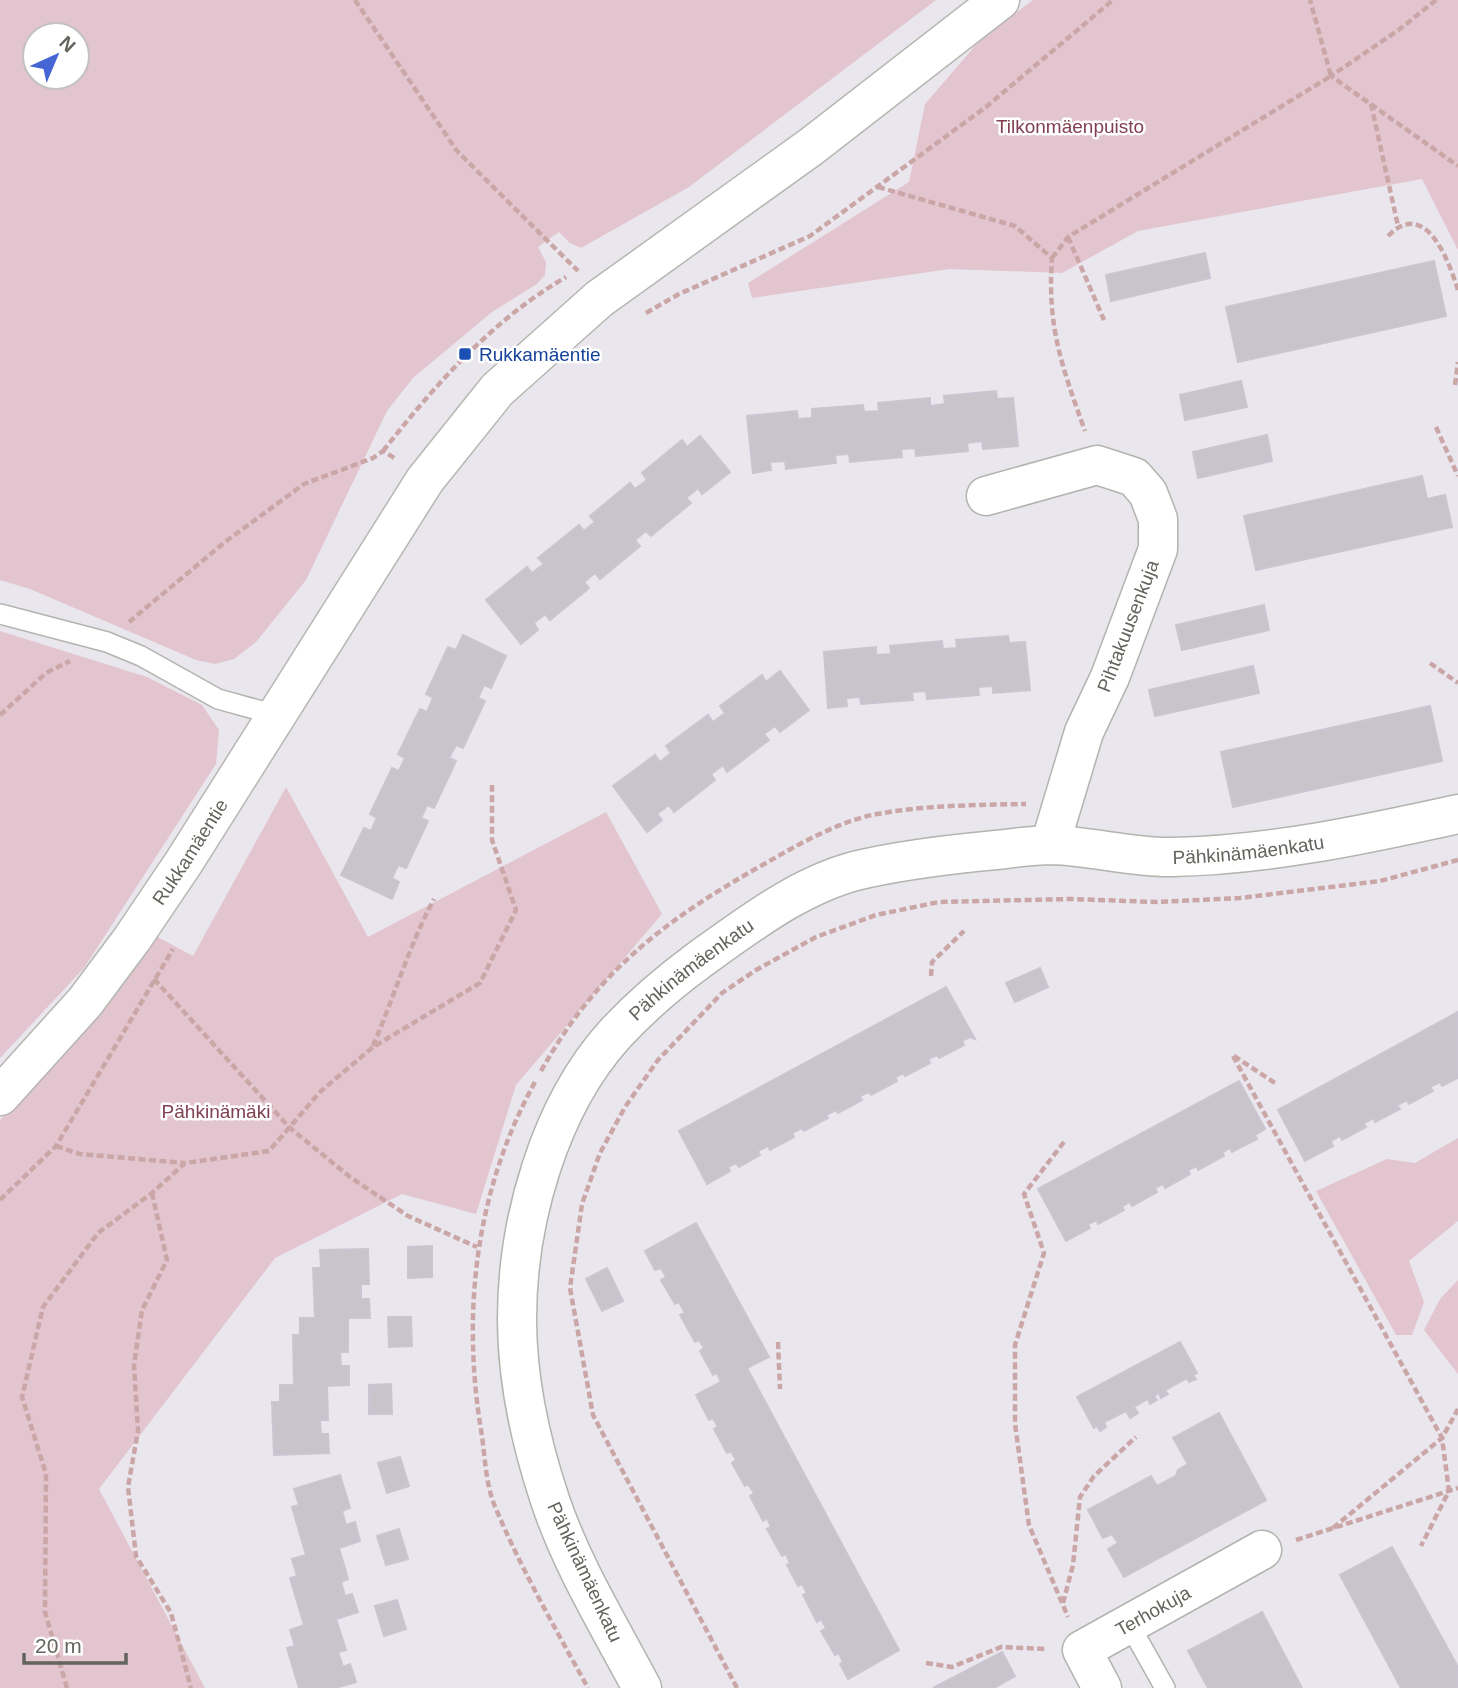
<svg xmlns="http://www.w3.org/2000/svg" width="1458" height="1688" font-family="Arial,sans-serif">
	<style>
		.green { fill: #e2c5ce; fill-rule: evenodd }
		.building { fill: #c7c4cb; stroke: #cac5d2; stroke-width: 2 }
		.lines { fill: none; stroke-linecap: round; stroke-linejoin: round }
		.service-casing { stroke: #b2b4ae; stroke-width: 22 }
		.minor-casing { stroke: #b2b4ae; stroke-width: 41 }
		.secondary-casing { stroke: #b5b7b0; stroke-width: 41 }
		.path { stroke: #cba6a7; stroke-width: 4.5; stroke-dasharray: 7 3.5; stroke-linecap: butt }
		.service { stroke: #fff; stroke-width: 19 }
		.minor { stroke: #fff; stroke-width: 38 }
		.secondary { stroke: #fff; stroke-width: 38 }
		.transit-dot { fill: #1a4fb4; stroke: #fff; stroke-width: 2.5 }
		.labels { text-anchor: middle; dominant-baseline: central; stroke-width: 5; stroke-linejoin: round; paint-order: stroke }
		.park-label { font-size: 19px; fill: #814051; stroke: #fff }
		.transit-label { font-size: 19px; fill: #164399; stroke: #fff; text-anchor: start }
		.street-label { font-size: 19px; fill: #63645d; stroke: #fff }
	</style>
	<rect width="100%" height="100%" fill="#eae6ee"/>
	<g class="green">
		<path d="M0 0H936L689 187 581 248 570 243 559 232 538 247 546 262 545 275 537 284 492 312 413 378 387 411 306 580 256 642 234 659 215 664 196 660 30 589 0 580ZM35 35H77V77H35Z"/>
		<path d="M1033 0H1458V250L1422 179 1138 231 1062 273 949 269 752 298 748 283 909 182 925 104 981 39Z"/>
		<path d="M0 631 147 677 202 705 219 730 216 764 84 968 0 1058Z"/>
		<path d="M286 787 368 937 606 812 662 914 516 1085 476 1214 402 1194 275 1258 99 1489 205 1688H0V1120L156 936 193 956Z"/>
		<path d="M1458 1138V1221L1409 1261 1424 1302 1412 1335H1396L1316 1191 1387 1159 1415 1163Z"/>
		<path d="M1458 1280V1374L1424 1330 1440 1299Z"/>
	</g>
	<g class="building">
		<path d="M1205 253 1210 278 1111 301 1106 275Z"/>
		<path d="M1434 261 1446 316 1238 362 1226 307Z"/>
		<path d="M1241 381 1247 407 1185 420 1180 395Z"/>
		<path d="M996 391 997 399 1013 398 1018 446 983 449 982 441 967 443 968 451 916 456 915 448 901 449 902 457 850 462 849 454 835 455 836 463 786 469 785 461 770 462 771 470 753 473 747 416 797 411 798 419 812 418V409L863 405 864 412 879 411 878 403 930 398V406L945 404 944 396Z"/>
		<path d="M1267 435 1272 461 1198 478 1193 452Z"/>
		<path d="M700 436 730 472 702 494 698 488 686 498 691 503 651 536 646 531 635 540 640 546 600 579 595 573 584 582 589 588 550 620 545 614 534 623 538 630 521 644 486 600 527 567 532 573 544 564 538 558 579 525 584 531 595 522 590 516 630 483 635 489 647 480 642 473 682 440 687 447Z"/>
		<path d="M1422 476 1427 499 1445 495 1452 527 1256 570 1244 516Z"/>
		<path d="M1264 605 1269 630 1182 650 1176 625Z"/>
		<path d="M463 635 506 656 491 688 484 685 478 698 485 701 463 748 456 745 449 758 456 761 434 808 427 805 421 818 428 821 406 868 398 865 392 878 399 882 392 899 341 875 364 828 371 831 377 818 370 814 392 768 399 771 405 758 398 754 420 709 427 712 433 698 426 694 448 647 456 650Z"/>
		<path d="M1008 636 1009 643 1025 642 1030 690 993 693V686L978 687 979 695 927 699 926 691 912 692 913 700 861 704 860 697 846 698 847 706 828 708 824 652 876 647V655L891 654 890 646 942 641 943 649 957 648 956 640Z"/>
		<path d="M1253 666 1259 693 1155 716 1149 690Z"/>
		<path d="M780 671 809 710 780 732 775 726 764 734 769 740 727 772 723 765 711 774 715 780 674 812 669 805 657 814 662 820 647 832 613 786 655 755 660 762 671 753 666 746 708 715 713 722 725 713 720 706 762 675 766 682Z"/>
		<path d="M1430 706 1442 761 1233 807 1221 752Z"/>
		<path d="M1040 968 1048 987 1015 1002 1006 983Z"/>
		<path d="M946 987 975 1039 970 1037 962 1041 964 1045 939 1058 937 1055 928 1059 930 1063 905 1076 904 1073 895 1077 897 1081 871 1095 869 1092 860 1096 862 1100 838 1113 836 1110 826 1115 828 1118 804 1131 802 1128 792 1133 794 1137 770 1150 768 1146 758 1151 760 1155 739 1167 736 1163 728 1167 730 1171 707 1184 679 1131Z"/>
		<path d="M1458 1012V1078L1442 1086 1440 1082 1430 1087 1433 1091 1409 1104 1407 1100 1397 1105 1400 1109 1375 1122 1374 1118 1364 1123 1366 1127 1342 1140 1340 1136 1331 1141 1333 1146 1305 1161 1278 1110Z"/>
		<path d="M1239 1081 1265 1129 1255 1135 1257 1139 1232 1152 1230 1148 1222 1153 1224 1156 1198 1170 1197 1166 1188 1170 1190 1174 1165 1188 1163 1184 1155 1188 1157 1192 1132 1206 1130 1202 1122 1206 1124 1210 1098 1224 1097 1220 1088 1224 1090 1228 1066 1241 1038 1189Z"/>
		<path d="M696 1223 769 1357 747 1368 899 1650 848 1679 840 1664 843 1662 839 1653 835 1655 821 1631 826 1628 821 1619 817 1622 803 1595 807 1593 802 1584 798 1586 787 1565 790 1563 786 1554 782 1556 767 1529 771 1527 767 1518 763 1521 750 1496 754 1493 748 1484 745 1486 732 1463 736 1460 731 1451 727 1453 714 1429 718 1427 713 1418 709 1420 696 1395 721 1382 717 1373 713 1375 700 1351 704 1348 699 1340 695 1342 680 1315 685 1313 679 1302 675 1304 661 1280 666 1277 661 1268 655 1270 645 1251Z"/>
		<path d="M432 1246V1277L408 1278V1247Z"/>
		<path d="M368 1249 369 1284H361V1299H369L370 1318H348V1352H340L341 1366H349V1385L327 1386 328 1420H320L321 1434H328L329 1453 274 1455 272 1402H280V1385H294L293 1335H300V1318H315L313 1268H321L320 1250Z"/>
		<path d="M607 1268 623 1301 602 1311 586 1279Z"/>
		<path d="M388 1317H411L412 1346 389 1347Z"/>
		<path d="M1180 1342 1197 1373 1193 1375 1196 1379 1189 1382 1187 1378 1165 1390 1168 1394 1161 1398 1159 1393 1154 1396 1157 1400 1150 1404 1148 1399 1134 1407 1138 1413 1130 1418 1126 1411 1104 1422 1106 1427 1100 1431 1097 1426 1094 1428 1077 1397Z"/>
		<path d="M391 1384 392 1414H369V1385Z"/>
		<path d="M1219 1413 1266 1500 1124 1577 1108 1549 1118 1543 1112 1534 1103 1538 1088 1510 1151 1476 1157 1486 1176 1476 1178 1470 1188 1464 1173 1438Z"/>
		<path d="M400 1457 409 1486 387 1493 378 1463Z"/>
		<path d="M340 1475 350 1508 342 1511 346 1525 355 1522 360 1541 339 1548 348 1579 341 1582 345 1596 352 1594 358 1612 336 1619 346 1650 338 1652 343 1667 350 1664 356 1682 335 1688H299L287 1648 295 1646 290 1630 304 1625 290 1578 297 1576 292 1559 306 1555 292 1507 299 1505 294 1489Z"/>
		<path d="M399 1529 408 1559 386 1565 377 1536Z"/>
		<path d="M1392 1547 1458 1667V1688H1401L1340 1575Z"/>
		<path d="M397 1600 406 1629 384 1636 375 1606Z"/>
		<path d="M1262 1612 1302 1688H1208L1188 1651Z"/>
		<path d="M1002 1652 1015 1676 994 1688H933Z"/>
	</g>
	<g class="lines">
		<defs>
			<g id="service">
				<path d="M0 614 107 642 141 656 218 699 276 715"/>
				<path d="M1129 1624 1165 1688"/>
			</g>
			<g id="minor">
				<path d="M986 496 1097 465 1134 477 1148 493 1158 519V549L1110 677 1084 732 1050 845"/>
				<path id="s1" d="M642 1688C610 1627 572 1566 550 1500 531 1443 517 1379 517 1319 517 1222 549 1107 615 1034 640 1007 669 982 699 960 749 924 806 880 868 868 910 859 953 854 996 850 1014 848 1033 845 1052 845 1092 846 1132 858 1172 857 1269 855 1363 835 1458 814"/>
				<path id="s2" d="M1102 1688 1082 1650 1262 1550"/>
			</g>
			<g id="secondary">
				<path id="s3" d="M0 1096 85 1002 132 939 184 862 425 480 497 390 599 299 812 146 1000 0"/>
			</g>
		</defs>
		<use href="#service" class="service-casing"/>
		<use href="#minor" class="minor-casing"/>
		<use href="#secondary" class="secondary-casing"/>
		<g class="path">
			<path d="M355 0 457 151 578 271"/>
			<path d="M1436 0 1400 29 1331 76 1458 166"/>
			<path d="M1371 104 1398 226"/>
			<path d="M878 187 1015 226 1052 258C1047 327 1062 367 1085 431"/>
			<path d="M1388 236C1426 197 1449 262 1458 290"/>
			<path d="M1068 237 1104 320"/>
			<path d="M1052 258 1068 237 1331 76 1310 0"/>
			<path d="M646 313 679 294 810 236 986 107 1113 0"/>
			<path d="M1455 385 1458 362"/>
			<path d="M1436 427 1458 476"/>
			<path d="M383 451C436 384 492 320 566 277"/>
			<path d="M129 622 225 542 304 484 373 458 383 451 396 459"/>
			<path d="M1430 663 1458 683"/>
			<path d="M0 715 46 673 70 661"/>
			<path d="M931 976 932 962 964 931"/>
			<path d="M154 979 289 1127 350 1177 408 1216 477 1247"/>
			<path d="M373 1046C394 997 409 946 434 899"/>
			<path d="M1233 1056 1442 1438 1449 1491 1421 1546"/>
			<path d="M1234 1056 1275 1083"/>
			<path d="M541 1071C597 970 668 918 766 863 799 844 836 823 872 815 923 805 975 805 1026 804"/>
			<path d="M535 1082C475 1191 461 1314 482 1436 485 1458 486 1484 494 1504 520 1567 555 1628 588 1688"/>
			<path d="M1064 1142 1024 1194 1044 1253 1015 1345V1424L1029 1525 1068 1617"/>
			<path d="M56 1146 80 1154 184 1163"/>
			<path d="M152 1193 167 1260 142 1310 134 1365 138 1431 128 1487 136 1556 171 1613 191 1688"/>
			<path d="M0 1200 56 1146 173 949"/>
			<path d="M778 1342 780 1389"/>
			<path d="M1333 1528 1442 1438 1458 1409"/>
			<path d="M1296 1540 1458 1488"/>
			<path d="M1063 1603 1073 1565 1080 1497 1094 1476 1136 1437"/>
			<path d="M926 1663 952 1667 1001 1647 1047 1649"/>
			<path d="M67 1688 45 1612 46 1474 22 1397 43 1307 98 1233 152 1193 185 1163 269 1151 320 1092 373 1047 480 983 516 910 492 840V785"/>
			<path d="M737 1688 593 1415 570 1288 582 1204 600 1153 625 1107 658 1060 722 993 756 970 816 937 876 915 939 902 1071 899 1157 902 1240 898 1380 881 1458 860"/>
		</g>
		<use href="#service" class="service"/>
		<use href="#minor" class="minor"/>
		<use href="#secondary" class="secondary"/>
	</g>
	<rect class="transit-dot" x="458" y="347" width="14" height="14" rx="3.5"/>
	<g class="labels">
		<g class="park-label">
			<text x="1070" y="126">Tilkonmäenpuisto</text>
			<text x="216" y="1111">Pähkinämäki</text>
		</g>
		<g class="transit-label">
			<text x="479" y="354">Rukkamäentie</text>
		</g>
		<g class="street-label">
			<text transform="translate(1128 626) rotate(-69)">Pihtakuusenkuja</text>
			<text stroke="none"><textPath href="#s1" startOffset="1391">Pähkinämäenkatu</textPath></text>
			<text stroke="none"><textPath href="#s3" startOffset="310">Rukkamäentie</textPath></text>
			<text stroke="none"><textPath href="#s1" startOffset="802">Pähkinämäenkatu</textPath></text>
			<text transform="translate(585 1572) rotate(65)">Pähkinämäenkatu</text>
			<text stroke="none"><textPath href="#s2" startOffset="124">Terhokuja</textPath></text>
		</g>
	</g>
	<g transform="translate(56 56) rotate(44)"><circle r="33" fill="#ffffff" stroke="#c1c1be" stroke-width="2"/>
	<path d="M0-5L12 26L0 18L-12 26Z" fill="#4566d4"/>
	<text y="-10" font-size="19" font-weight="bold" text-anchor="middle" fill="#63645d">N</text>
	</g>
	<path d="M24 1653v10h102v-10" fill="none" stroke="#63645d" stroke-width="3.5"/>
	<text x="35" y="1653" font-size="21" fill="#63645d" stroke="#ffffff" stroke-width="5" paint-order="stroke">20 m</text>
</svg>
